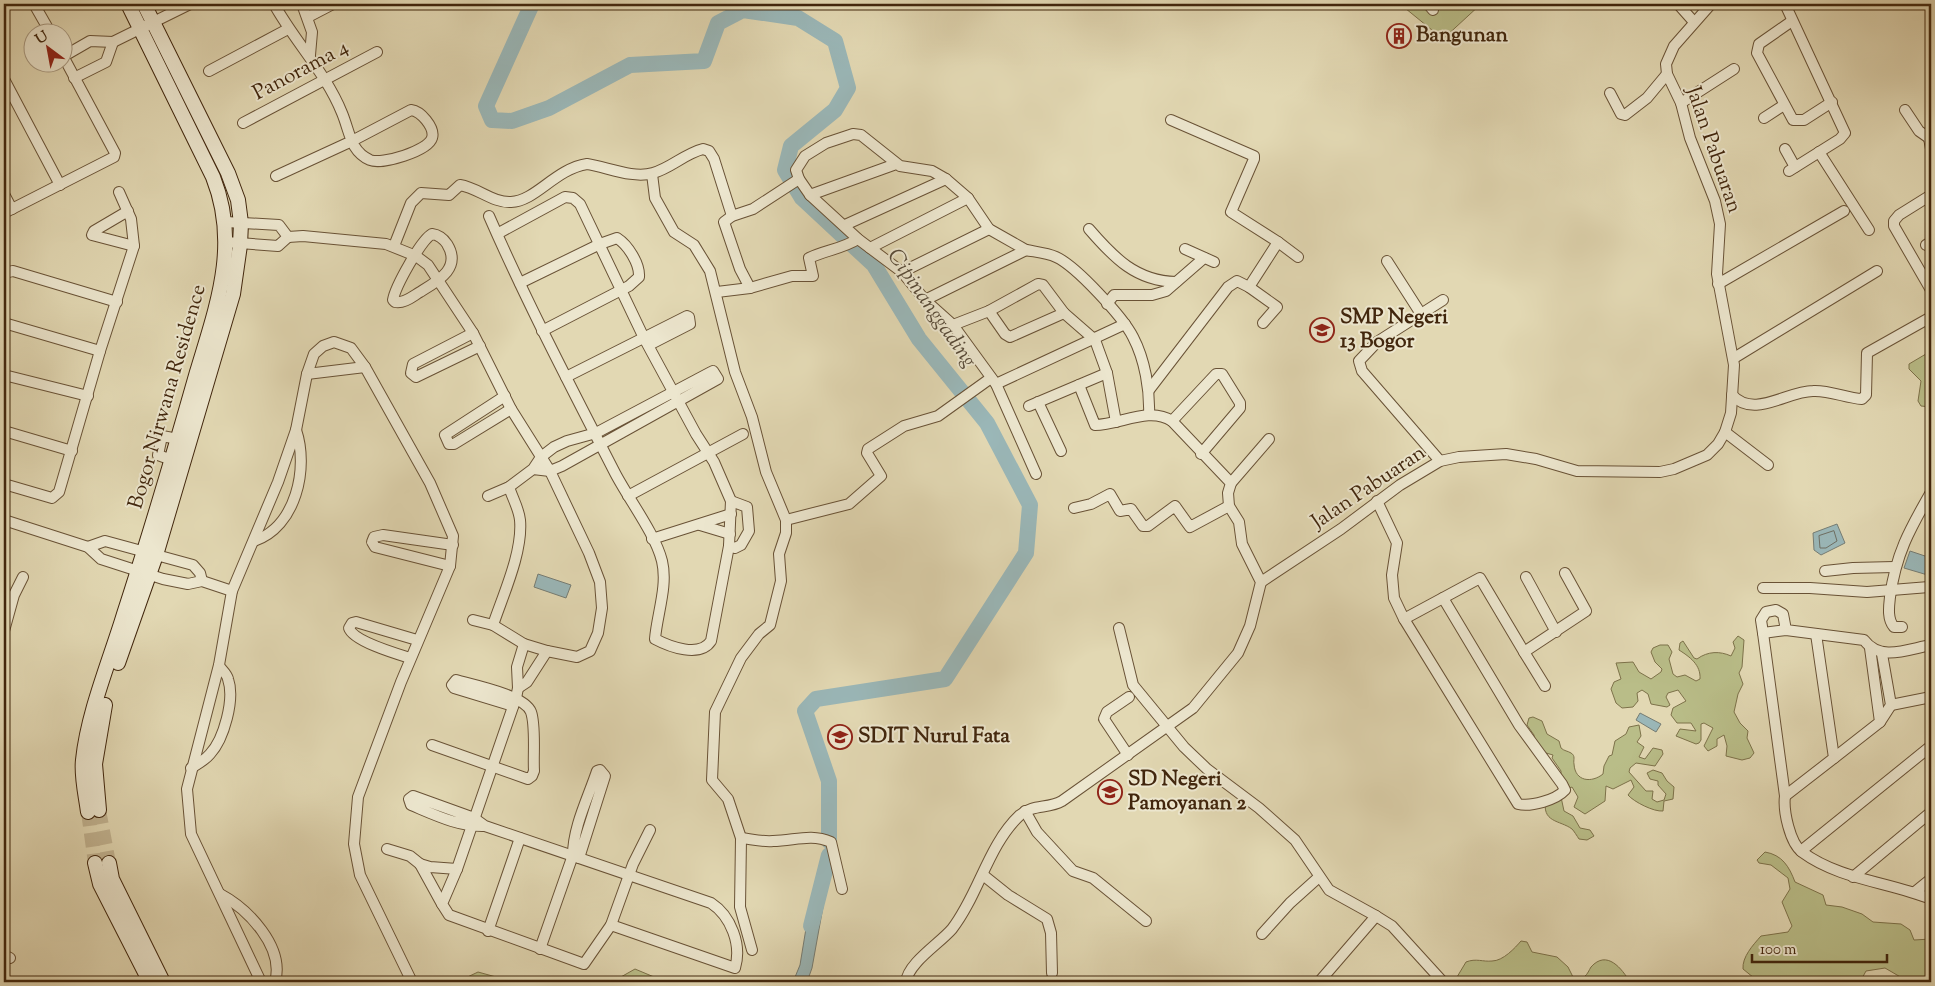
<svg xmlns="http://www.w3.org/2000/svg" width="1935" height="986" font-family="'Sorts Mill Goudy',serif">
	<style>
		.green { fill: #b9bd88; stroke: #7d724a }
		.water { fill: #9ab7b8; stroke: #767d74 }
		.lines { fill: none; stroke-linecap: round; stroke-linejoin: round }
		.shore { stroke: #6e6e62; stroke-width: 1 }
		.river { stroke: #9ab7b8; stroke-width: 16 }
		.secondary-tunnel { stroke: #c2b492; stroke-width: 14; stroke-dasharray: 14 7; stroke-linecap: butt }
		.street-casing { stroke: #695236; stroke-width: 12 }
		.secondary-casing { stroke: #41260d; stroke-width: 16 }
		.street { stroke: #ece6ce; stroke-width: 10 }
		.secondary { stroke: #ece6ce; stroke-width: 14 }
		.labels { text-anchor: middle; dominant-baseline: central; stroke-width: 4; stroke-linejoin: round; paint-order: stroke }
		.poi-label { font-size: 21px; font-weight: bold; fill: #41260d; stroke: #ece6ce; text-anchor: start }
		.street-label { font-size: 21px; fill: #41260d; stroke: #ece6ce }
		.water-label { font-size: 22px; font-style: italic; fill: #574a38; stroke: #ece6ce }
	</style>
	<rect width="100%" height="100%" fill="#e2d8b3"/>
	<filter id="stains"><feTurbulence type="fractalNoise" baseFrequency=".004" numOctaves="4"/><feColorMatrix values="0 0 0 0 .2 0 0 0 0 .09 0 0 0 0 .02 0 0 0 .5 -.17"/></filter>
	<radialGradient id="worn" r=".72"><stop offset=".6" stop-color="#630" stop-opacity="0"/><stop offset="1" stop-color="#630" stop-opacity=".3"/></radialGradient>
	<g class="green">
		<path d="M1400 4H1481L1443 39Z"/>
		<path d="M1931 351V407L1921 406 1918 401 1921 381 1909 369V364Z"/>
		<path d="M1738 636 1744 640 1742 667 1739 673 1743 684 1738 694 1734 712 1740 723 1748 731 1747 738 1754 753 1750 758 1742 760 1726 756 1727 746 1724 735 1717 739V746L1708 751 1704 746 1713 728 1704 723 1701 724V740L1699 743 1696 744 1676 736 1680 729 1696 731 1691 723H1677L1671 715 1673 708 1686 701 1678 690 1668 693 1666 697 1670 705 1667 707 1651 704 1648 694 1642 690 1637 693 1638 701 1633 707 1622 708 1616 703 1611 689 1614 682 1621 679 1616 663 1633 662 1639 672 1651 679 1661 672 1662 669 1655 662 1651 652 1653 648 1660 645H1668L1672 652 1669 659 1673 674 1677 677 1685 675 1696 681 1700 679C1701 665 1690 657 1679 650L1680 643 1683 641 1694 658 1697 659C1708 651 1720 651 1731 656L1735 648 1733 642Z"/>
		<path d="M1533 717 1542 721 1547 734 1559 741 1561 748C1564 751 1568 751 1571 753 1576 756 1573 760 1574 764 1575 782 1592 783 1603 774L1604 766 1609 756 1612 755 1615 741 1626 734 1629 727 1639 725 1641 736 1637 742 1644 747 1639 757 1645 759 1653 748 1662 750 1663 754 1655 766 1636 763 1630 768 1629 772 1646 791H1653L1652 799 1657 802 1664 800 1666 794 1658 785V781L1650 779 1647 773 1653 770 1662 773 1667 781 1674 787 1673 799 1664 801 1663 811C1654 812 1634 802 1628 795L1634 787 1631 780 1613 789 1606 786 1605 801 1585 814 1574 807 1578 797 1572 787 1565 790 1561 797 1564 811 1573 816 1580 828 1590 830 1594 836 1587 840 1579 839C1577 836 1574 831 1572 829 1560 820 1541 823 1546 799L1560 788 1561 771 1552 758 1553 755 1546 753 1539 756 1536 754 1534 735 1527 725 1529 718Z"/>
		<path d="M1765 852C1782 855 1789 866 1795 882L1823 895 1826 905 1842 907 1862 914 1873 922 1901 924 1910 930 1914 940 1931 939V982H1909L1885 968 1866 971 1860 982H1759L1743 969C1742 957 1753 945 1761 936L1788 932 1792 926 1782 902 1790 889 1788 878 1771 865 1759 863 1757 860Z"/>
		<path d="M1521 941 1527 942 1532 952 1557 957 1568 967 1573 977H1584C1588 974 1589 970 1591 967 1607 949 1622 969 1630 982H1454L1466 962C1476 958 1483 962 1492 961 1503 961 1515 948 1521 941Z"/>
		<path d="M635 969 666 982H612Z"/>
		<path d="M478 972 514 982H457Z"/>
	</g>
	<g class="water">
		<path d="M1837 524 1845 543 1821 555 1814 550 1813 533Z"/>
		<path d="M1910 551 1931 558V576L1904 568Z"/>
		<path d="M538 574 571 585 566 598 534 587Z"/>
		<path d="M1640 713 1661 724 1656 732 1636 720Z"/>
		<path d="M810 904 823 907 812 968 807 982H793L800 965Z"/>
	</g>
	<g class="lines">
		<path class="shore" d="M1834 531 1837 541 1826 548H1820L1819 536Z"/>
		<g class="river">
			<path d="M532 4 486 106 492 120 512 121 549 108 630 65 704 61 718 23 743 10 798 18 835 41 848 88 835 110 791 146 785 170 802 198 874 265 919 339 987 423 1030 505 1026 553 945 679 816 699 805 711 829 781V841"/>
			<path d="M811 926 829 855"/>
		</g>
		<g class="secondary-tunnel">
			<path d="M99 810 109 863"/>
			<path d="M88 812 95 863"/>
		</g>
		<defs>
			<g id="street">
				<path d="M34 4 50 32"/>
				<path d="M274 4C295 42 326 73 342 113 350 132 350 151 370 160 382 165 428 151 432 138 434 132 430 125 426 120 422 115 418 111 411 110L352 141 276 176"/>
				<path d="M302 4 312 32 310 55"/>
				<path d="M1428 4 1433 10"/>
				<path d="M1678 4 1694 22"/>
				<path d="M1785 4 1845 133 1840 139 1789 171"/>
				<path d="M308 17 333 4"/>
				<path d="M1792 21 1759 44 1757 53 1793 120H1804L1832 102"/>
				<path d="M64 56 90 41 113 42 190 4"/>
				<path d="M209 71 288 29"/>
				<path d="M74 78 106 62 113 42"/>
				<path d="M4 79 60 185"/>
				<path d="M1610 93 1621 114 1625 115 1647 98 1667 74"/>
				<path d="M1681 103 1734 69"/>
				<path d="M1905 110 1919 131 1929 138"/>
				<path d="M1764 118 1784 105"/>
				<path d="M243 123 377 52"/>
				<path d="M1931 136 1929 138 1931 149"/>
				<path d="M1785 149 1795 167"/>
				<path d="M1819 152 1869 230"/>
				<path d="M896 164 810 195 799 179 796 170 805 156 826 143 853 134 861 135 900 166 932 171 946 179 968 198 989 229 1026 250 925 300"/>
				<path d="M652 174 655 198 674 232 694 245 710 271 735 372 752 417 766 472 786 520V533L779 554 781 581 770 625 759 634 741 658 715 712 712 780 728 799 741 838 740 907 752 950"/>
				<path d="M4 194 12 209"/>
				<path d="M810 195 858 239 902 272 925 300 953 325 996 384 1036 474"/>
				<path d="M1931 195 1899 215 1894 221V226L1931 290"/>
				<path d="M128 211 94 231 92 235 134 246"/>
				<path d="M4 213 114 157 115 153 62 54"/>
				<path d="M489 216C527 303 571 387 614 471 627 497 655 533 662 561 668 586 657 614 655 639 670 647 700 658 711 641L729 546 731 501 714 462 696 434 644 338 580 204 573 198 565 197 497 234"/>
				<path d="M226 222 279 225 288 237"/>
				<path d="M845 225 946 179"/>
				<path d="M1089 229C1114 258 1136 281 1176 282"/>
				<path d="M432 234C439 235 443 238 447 244 462 268 438 281 420 292 413 296 404 304 395 302L393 300C395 287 421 240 432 234Z"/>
				<path d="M288 237 303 236 386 244 416 256 428 265 473 333 511 409 550 471 589 553 600 582 602 608 598 633 590 651 577 657 547 651 524 644 493 625 473 620"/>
				<path d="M226 242 278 246 288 237"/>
				<path d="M1278 242 1298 257"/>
				<path d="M1926 245 1931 242"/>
				<path d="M394 246 411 203 421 193 449 195 460 185C478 188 493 203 511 202 536 201 555 169 587 164 607 167 633 179 653 173 671 168 684 154 703 149L709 151 714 159 732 216"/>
				<path d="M870 248 968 198"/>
				<path d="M1185 249 1214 262"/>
				<path d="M1026 250C1036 252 1047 253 1056 257 1076 266 1123 317 1133 337 1145 360 1150 390 1149 415"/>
				<path d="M1387 261 1421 314"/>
				<path d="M902 272 989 229"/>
				<path d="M4 273 13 271 117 302"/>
				<path d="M520 283 600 244 617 238C628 245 640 264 639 277L629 286 542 331"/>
				<path d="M1718 284 1844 211"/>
				<path d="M1249 287 1277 307 1263 323"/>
				<path d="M750 288 740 269 724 222 732 216 753 209 799 179"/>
				<path d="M717 292 750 288 792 276H813L809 258C826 250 842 249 858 239"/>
				<path d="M1107 304 1114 295H1152L1166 291 1204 258"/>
				<path d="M989 311 1005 334 1010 337 1064 313"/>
				<path d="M4 323 100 351"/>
				<path d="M953 325 989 311 1038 284 1043 285 1064 313 1095 340 1107 373 1116 422"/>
				<path d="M473 333 413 364 411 373 416 377 480 346"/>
				<path d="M1734 358 1877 271"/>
				<path d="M307 374 365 367"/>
				<path d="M4 375 88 396"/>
				<path d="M566 377 687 316 689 317 690 324 649 345"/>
				<path d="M996 384 1125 324"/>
				<path d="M1149 390 1228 287 1237 281 1249 287 1278 242 1231 212 1254 159V156L1171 120"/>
				<path d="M1732 395C1754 419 1787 391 1813 391 1829 390 1846 398 1862 399L1866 395 1867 353 1931 317"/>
				<path d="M505 396 445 435 449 444H454L511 409"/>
				<path d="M1038 402 1061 451"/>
				<path d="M1029 406 1107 373"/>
				<path d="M1172 421 1216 374H1222L1240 403V408L1201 454"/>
				<path d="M4 431 72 451"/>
				<path d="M1725 432 1768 465"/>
				<path d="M172 460 158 455 162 436 178 439"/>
				<path d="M1440 461 1362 371 1359 361 1377 342 1443 300"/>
				<path d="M1231 483 1269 439"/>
				<path d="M4 484 52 498 59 492 100 351 134 246 131 219 119 192"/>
				<path d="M488 496 509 487 533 469 541 457 554 447 567 441 596 433 711 372 713 371 718 379 562 466 550 471 533 469"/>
				<path d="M628 496 743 434"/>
				<path d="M1377 501 1397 543 1392 575 1394 598 1404 619 1480 578 1524 652 1586 611 1565 573"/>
				<path d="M1074 508 1091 504 1110 494 1120 511 1131 509 1143 526H1148L1175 506 1190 527 1229 506"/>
				<path d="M4 520 88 547 101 559 163 579 188 584 202 581 232 591"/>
				<path d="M786 520 849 504 881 476 867 453 868 449 904 426 938 416 991 378"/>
				<path d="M700 525 730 534"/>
				<path d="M652 539 731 514"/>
				<path d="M254 541C296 527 309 468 296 430"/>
				<path d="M729 546 735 548 741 545 749 531 747 507 731 501"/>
				<path d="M88 547 105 541 193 565 200 573 202 581"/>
				<path d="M450 566 375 547 372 542 374 537 383 535 453 545"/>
				<path d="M1825 571 1853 568 1894 567"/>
				<path d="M1526 577 1556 632"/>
				<path d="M1261 582 1341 529 1400 485 1440 461 1459 457 1506 454 1536 459 1577 471 1660 472 1674 469 1707 455 1718 444 1725 432 1731 413 1734 365 1717 274 1720 224 1715 201 1690 138 1681 103 1667 74 1666 64 1674 46 1711 4"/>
				<path d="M1763 588H1810L1867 592 1929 587 1931 585"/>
				<path d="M1404 619 1518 804C1531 807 1556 800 1565 790L1562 784 1519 725 1443 598"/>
				<path d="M493 625C503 595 523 552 520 520 519 509 512 497 509 487"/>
				<path d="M1902 627H1894C1887 619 1889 606 1890 597 1896 553 1910 529 1931 492"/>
				<path d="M1119 628 1133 685 1184 747 1207 769 1259 808 1295 840 1329 890 1376 916"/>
				<path d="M1786 630 1783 614 1776 610 1766 612 1761 620 1763 633 1786 630 1864 640C1880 662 1908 649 1931 645"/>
				<path d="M4 631 14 595 23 577"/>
				<path d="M1763 633 1785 796 1834 758 1816 634"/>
				<path d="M524 644 517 667 518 688 516 698 457 869 442 904 449 915 584 964 611 925 633 864 650 830"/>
				<path d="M1524 652 1545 686"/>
				<path d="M410 658C397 654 353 641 349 628L352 623 356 622 417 640"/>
				<path d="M518 688 527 682 547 651"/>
				<path d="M1891 705 1931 697"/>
				<path d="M1880 722 1891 705 1882 654"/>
				<path d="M432 745 528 779 532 776 534 771C533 755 536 726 531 712 525 695 473 685 456 680L452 685 454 688 513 706"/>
				<path d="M1128 755 1104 719 1107 712 1129 697"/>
				<path d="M1834 758 1880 722 1870 648"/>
				<path d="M191 768C198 764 205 760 210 754 224 739 235 699 228 679 227 674 222 670 219 666"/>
				<path d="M1785 796C1783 811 1790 843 1802 852 1840 880 1890 882 1931 899"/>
				<path d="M1025 811 1037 832 1073 871 1093 878 1146 921"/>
				<path d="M485 826C459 827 435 815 411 805L409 799 413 796 474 818 485 826 711 903C731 916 742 945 735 968L611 925"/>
				<path d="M741 838C751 839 762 842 773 841 794 841 810 833 831 842L842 889"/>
				<path d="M387 849 410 856 420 864"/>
				<path d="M1801 851 1931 746"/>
				<path d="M983 875 1008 895 1047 919 1051 933 1052 973"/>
				<path d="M1853 877 1931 812"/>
				<path d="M1915 892 1931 879"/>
				<path d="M220 894C248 909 285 947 275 982"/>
				<path d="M442 904 420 864 430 867 457 869"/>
				<path d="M488 931 520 838"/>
				<path d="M1262 934 1290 903 1319 877"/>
				<path d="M540 949 573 855C573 827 588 798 597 771L600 770 605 776 579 858"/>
				<path d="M4 955 10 958"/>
				<path d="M261 982 191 834 187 789 219 665 232 591 278 482 296 430 307 374 314 354 323 346 334 342 351 348 365 367 430 483 453 536 450 566 401 682 358 797 354 844 360 875 412 982"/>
				<path d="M906 982C908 963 939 944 952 929 979 894 988 845 1020 815 1033 804 1048 809 1062 801L1193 708 1238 653 1250 626 1261 582 1242 544 1239 522 1229 506 1228 493 1231 483 1172 421C1149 406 1120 425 1095 425L1079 385"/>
				<path d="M1319 982 1376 916 1392 926 1443 982"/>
			</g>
			<g id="secondary">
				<path d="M118 663 156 555 233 294 240 245 241 223 238 200 228 173 144 4"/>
				<path d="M99 810 95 764 105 705"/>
				<path d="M88 812C86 796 81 776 83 760 88 712 110 660 124 614 150 534 174 453 197 372 217 305 240 245 213 177L128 4"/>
				<path d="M95 863 100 884 150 982"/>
				<path d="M109 863 112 879 163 982"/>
			</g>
		</defs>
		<use href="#street" class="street-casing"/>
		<use href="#secondary" class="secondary-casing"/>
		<use href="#street" class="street"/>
		<use href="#secondary" class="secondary"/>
	</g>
	<defs>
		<symbol id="building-ring" viewBox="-11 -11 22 22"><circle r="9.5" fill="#ece6ce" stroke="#8f2418" stroke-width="1.5"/><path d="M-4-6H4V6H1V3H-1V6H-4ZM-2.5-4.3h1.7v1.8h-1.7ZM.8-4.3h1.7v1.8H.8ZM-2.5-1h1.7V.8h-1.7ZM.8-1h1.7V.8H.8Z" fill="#8f2418"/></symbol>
		<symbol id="school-ring" viewBox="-11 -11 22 22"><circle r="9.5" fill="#ece6ce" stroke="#8f2418" stroke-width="1.5"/><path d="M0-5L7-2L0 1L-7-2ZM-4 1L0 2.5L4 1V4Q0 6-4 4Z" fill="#8f2418"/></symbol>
	</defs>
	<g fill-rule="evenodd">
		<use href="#building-ring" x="1385" y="22" width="28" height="28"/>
		<use href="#school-ring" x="1308" y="316" width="28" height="28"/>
		<use href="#school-ring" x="826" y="723" width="28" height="28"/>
		<use href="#school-ring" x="1096" y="778" width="28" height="28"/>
	</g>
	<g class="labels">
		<g class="poi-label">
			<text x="1416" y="36">Bangunan</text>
			<text x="1340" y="318">SMP Negeri<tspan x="1340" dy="24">13 Bogor</tspan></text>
			<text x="858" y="737">SDIT Nurul Fata</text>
			<text x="1128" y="780">SD Negeri<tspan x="1128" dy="24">Pamoyanan 2</tspan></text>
		</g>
		<g class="street-label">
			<text transform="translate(301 71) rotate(-28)">Panorama 4</text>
			<text transform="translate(1713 150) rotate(71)">Jalan Pabuaran</text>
			<text transform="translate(168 397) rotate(-74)">Bogor Nirwana Residence</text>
			<text transform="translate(1369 488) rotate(-34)">Jalan Pabuaran</text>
		</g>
		<g class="water-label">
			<text transform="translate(931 309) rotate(55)">Cipinanggading</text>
		</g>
	</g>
	<rect width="1935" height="986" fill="none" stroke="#e2d8b3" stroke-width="20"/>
	<rect x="5" y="5" width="1925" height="976" fill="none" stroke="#41260d" stroke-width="2.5"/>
	<rect x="10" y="10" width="1915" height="966" fill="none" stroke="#41260d"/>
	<g transform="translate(48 48) rotate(328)"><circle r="24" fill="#ece6ce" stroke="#a89981"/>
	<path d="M0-4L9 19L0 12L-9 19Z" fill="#8f2418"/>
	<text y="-8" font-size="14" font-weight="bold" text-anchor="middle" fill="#41260d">U</text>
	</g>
	<path d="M1752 954v8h135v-8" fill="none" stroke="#41260d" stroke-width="2.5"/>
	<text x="1760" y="954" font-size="15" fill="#41260d" stroke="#ece6ce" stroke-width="4" paint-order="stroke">100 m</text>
	<rect width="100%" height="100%" filter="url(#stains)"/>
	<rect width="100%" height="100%" fill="url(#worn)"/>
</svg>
